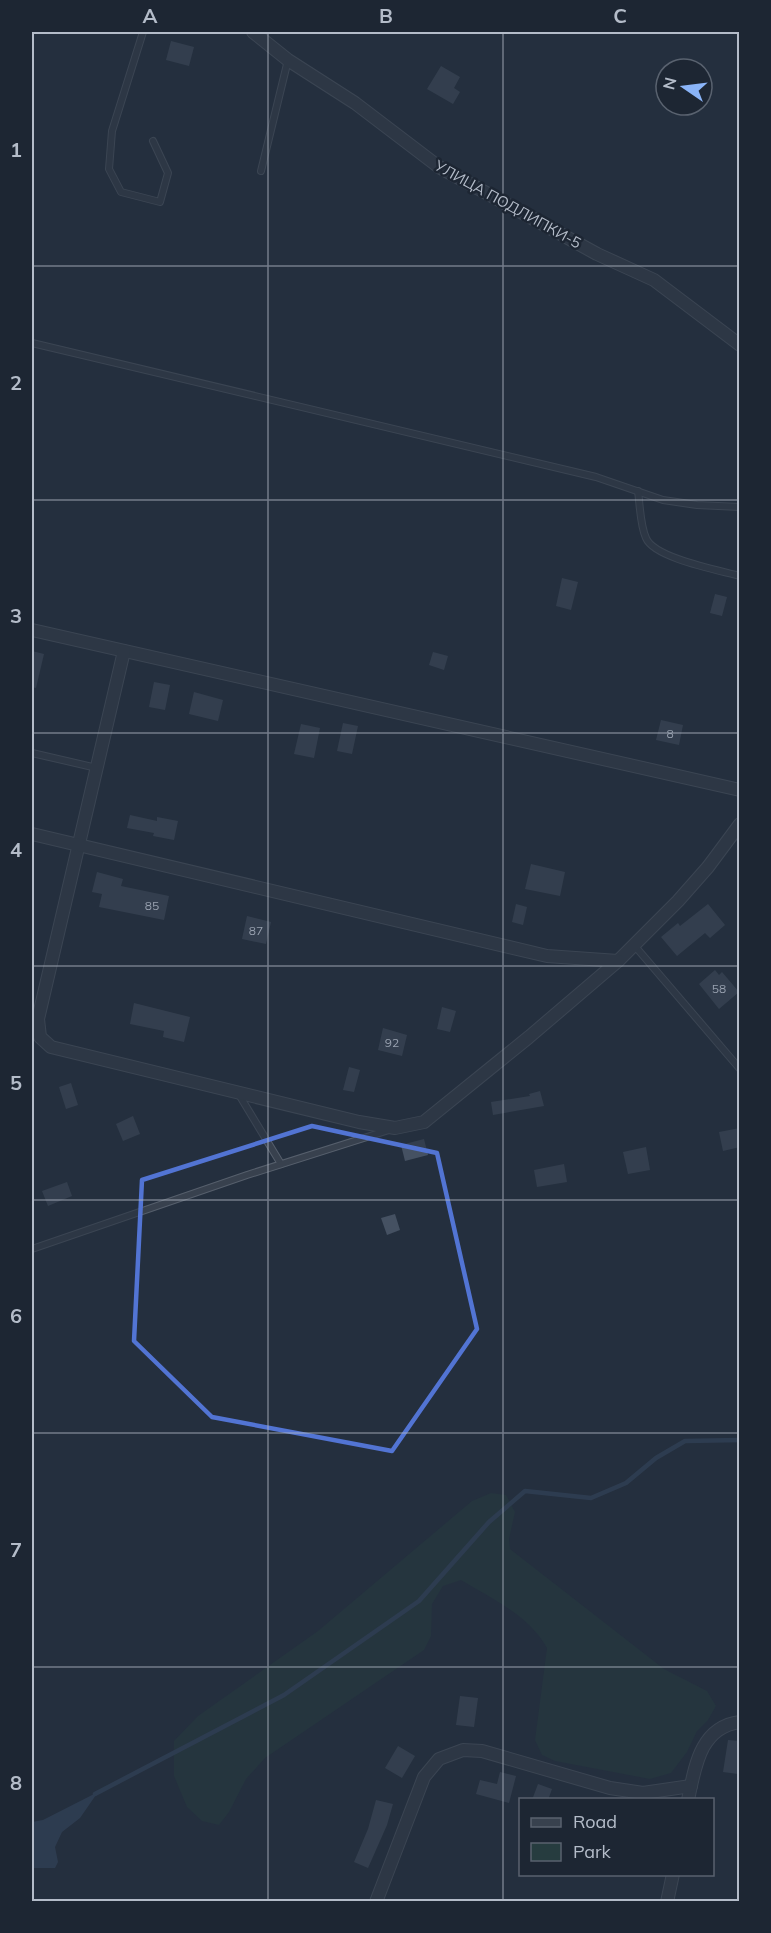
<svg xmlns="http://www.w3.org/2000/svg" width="771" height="1933" font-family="Mulish,sans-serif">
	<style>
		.green { fill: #263c3f }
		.water { fill: #394c67 }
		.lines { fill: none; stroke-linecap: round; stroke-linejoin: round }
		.stream { stroke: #394c67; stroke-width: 4.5 }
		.building { fill: #455162 }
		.lane-casing { stroke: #565f6c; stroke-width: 8 }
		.street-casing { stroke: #565f6c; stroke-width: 14 }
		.lane { stroke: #38414e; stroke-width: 6 }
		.street { stroke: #38414e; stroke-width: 12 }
		.marked { fill: none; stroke: #5274d3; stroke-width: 4.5; stroke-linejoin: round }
		.grid { fill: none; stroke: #b4bcc9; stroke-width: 1.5; stroke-opacity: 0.55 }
		.labels { text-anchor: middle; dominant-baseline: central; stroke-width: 5; stroke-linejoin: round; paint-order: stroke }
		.number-label { font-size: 12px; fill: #98a1af }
		.street-label { font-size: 15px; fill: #b4bcc9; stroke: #1d2633 }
		.neatline { fill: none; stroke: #b4bcc9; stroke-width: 2 }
		.grid-label { font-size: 20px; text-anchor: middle; font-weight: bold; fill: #b4bcc9 }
	</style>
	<rect width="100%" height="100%" fill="#242f3e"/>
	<path class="green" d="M491 1493 506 1495 515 1512 509 1539 510 1549 664 1669 707 1691 716 1706 708 1720 697 1731 687 1752 671 1773 650 1779 555 1761 542 1755 535 1740 547 1648C529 1615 492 1599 461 1580L443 1586 432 1604 431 1636 424 1650 265 1758 246 1779 229 1812 219 1825 202 1821 187 1807 174 1776V1741L198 1716 318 1631 472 1501Z"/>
	<path class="water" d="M98 1792 80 1818 62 1832 55 1847 58 1862 55 1868H32V1822L43 1820Z"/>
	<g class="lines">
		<path class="stream" d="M95 1794 284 1695 419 1601 489 1522 525 1491 591 1498 626 1483 656 1458 685 1441 740 1440"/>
	</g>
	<g class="building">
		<path d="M171 41 194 47 189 66 166 60Z"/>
		<path d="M441 66 460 77 454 88 460 92 453 104 427 89Z"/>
		<path d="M562 578 578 582 571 610 556 606Z"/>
		<path d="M715 594 727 597 722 616 710 613Z"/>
		<path d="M32 651 44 654 36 688 32 687Z"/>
		<path d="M433 652 448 656 444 670 429 665Z"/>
		<path d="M154 682 170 685 165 710 149 707Z"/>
		<path d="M194 692 223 700 218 721 189 714Z"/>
		<path d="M661 720 683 725 679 745 656 740Z"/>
		<path d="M343 723 358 726 352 754 337 751Z"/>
		<path d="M301 724 320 728 314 758 294 754Z"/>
		<path d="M130 815 157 821V817L178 821 174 840 153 836 154 833 127 828Z"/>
		<path d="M531 864 565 872 560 896 525 889Z"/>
		<path d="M97 872 123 879 121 886 169 896 164 920 99 907 102 894 92 892Z"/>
		<path d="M516 904 527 907 523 925 512 922Z"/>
		<path d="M708 904 725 925 710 938 705 933 677 956 661 937 678 923 680 926Z"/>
		<path d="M247 916 271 922 266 944 242 939Z"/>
		<path d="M715 970 719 975 722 972 739 992 719 1009 699 984Z"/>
		<path d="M134 1003 190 1017 184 1042 163 1037 164 1031 130 1024Z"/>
		<path d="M442 1007 456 1011 450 1032 437 1029Z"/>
		<path d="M383 1028 407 1035 402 1056 378 1050Z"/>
		<path d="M349 1067 360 1070 354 1092 343 1090Z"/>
		<path d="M71 1083 78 1105 66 1109 59 1087Z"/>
		<path d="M540 1091 544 1106 493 1115 491 1102 530 1096 529 1094Z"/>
		<path d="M133 1116 140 1134 123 1141 116 1124Z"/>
		<path d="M740 1128V1147L723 1151 719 1132Z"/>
		<path d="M424 1139 428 1155 405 1161 401 1145Z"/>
		<path d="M646 1147 650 1170 628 1174 623 1152Z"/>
		<path d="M564 1164 567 1182 537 1187 534 1170Z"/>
		<path d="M67 1182 72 1196 48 1206 42 1191Z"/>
		<path d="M395 1214 400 1230 387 1235 381 1218Z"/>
		<path d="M460 1696 478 1698 474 1727 456 1725Z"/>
		<path d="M728 1740 740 1741 738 1774 723 1772Z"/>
		<path d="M398 1746 415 1756 402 1778 385 1768Z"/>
		<path d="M500 1772 516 1776 509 1803 476 1794 480 1780 497 1784Z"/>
		<path d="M538 1784 552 1789 548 1800H532Z"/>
		<path d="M376 1800 393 1804 387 1825 368 1868 354 1862 368 1829Z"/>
	</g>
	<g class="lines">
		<defs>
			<g id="lane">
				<path d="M143 32 112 131 109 169 121 192 160 202 168 173 153 141"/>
				<path d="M261 171 288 60"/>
				<path d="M32 343 596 477 663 500 697 505 740 507"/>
				<path d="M638 491C640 505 640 525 646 538 654 558 718 570 740 576"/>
				<path d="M32 753 97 768"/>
				<path d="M634 945 740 1069"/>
				<path d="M238 1093 281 1164"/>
				<path d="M32 1249 247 1175 389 1130"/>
			</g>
			<g id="street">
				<path d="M253 32 288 60 355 103 439 167 597 254 654 280 740 345"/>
				<path d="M32 630 740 790"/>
				<path d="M124 651 38 1019 40 1037 51 1047 359 1122 395 1128 424 1122 529 1037 618 961 678 901 708 867 740 824"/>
				<path d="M32 834 547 956 618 961"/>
				<path d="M688 1800C695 1767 700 1727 740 1722"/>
				<path d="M376 1902 424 1777 439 1759 463 1750 482 1751 610 1788 643 1793 691 1786"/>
				<path d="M667 1902 673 1874"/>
			</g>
		</defs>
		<use href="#lane" class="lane-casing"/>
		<use href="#street" class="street-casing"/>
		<use href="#lane" class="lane"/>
		<use href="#street" class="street"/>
	</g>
	<path d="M0 0H771V1933H0ZM312 1126 437 1153 477 1329 392 1451 212 1417 134 1341 142 1180Z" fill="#242f3e" fill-opacity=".55" fill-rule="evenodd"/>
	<path class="marked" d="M312 1126 437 1153 477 1329 392 1451 212 1417 134 1341 142 1180Z"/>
	<path class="grid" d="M268 32V1902M503 32V1902M32 266H740M32 500H740M32 733H740M32 966H740M32 1200H740M32 1433H740M32 1667H740"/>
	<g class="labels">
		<g class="number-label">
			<text x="670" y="733">8</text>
			<text x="152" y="905">85</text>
			<text x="256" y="930">87</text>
			<text x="719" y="988">58</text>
			<text x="392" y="1042">92</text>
		</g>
		<g class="street-label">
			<text transform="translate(508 204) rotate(29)">УЛИЦА ПОДЛИПКИ-5</text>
		</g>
	</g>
	<rect width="771" height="1933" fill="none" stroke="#1d2633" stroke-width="66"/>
	<rect x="519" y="1798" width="195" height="78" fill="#1d2633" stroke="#59626f" stroke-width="1.5"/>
	<rect x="531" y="1818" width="30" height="9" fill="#38414e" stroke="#59626f" stroke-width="1.5"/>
	<text x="573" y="1828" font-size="18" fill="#b4bcc9">Road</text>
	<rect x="531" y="1843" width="30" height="18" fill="#263c3f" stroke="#59626f" stroke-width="1.5"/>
	<text x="573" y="1858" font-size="18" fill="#b4bcc9">Park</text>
	<g transform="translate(684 87) rotate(284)"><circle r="28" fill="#1d2633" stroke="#59626f" stroke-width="1.5"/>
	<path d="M0-4.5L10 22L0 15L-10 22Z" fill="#8ab4f8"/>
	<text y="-9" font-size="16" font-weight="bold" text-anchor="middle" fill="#b4bcc9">N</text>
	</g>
	<rect x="33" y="33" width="705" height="1867" class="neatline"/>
	<g class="grid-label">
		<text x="150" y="23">A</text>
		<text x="386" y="23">B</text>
		<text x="620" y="23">C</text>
		<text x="16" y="157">1</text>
		<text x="16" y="390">2</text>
		<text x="16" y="623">3</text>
		<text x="16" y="857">4</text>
		<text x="16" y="1090">5</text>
		<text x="16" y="1323">6</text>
		<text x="16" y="1557">7</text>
		<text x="16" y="1790">8</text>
	</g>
</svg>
